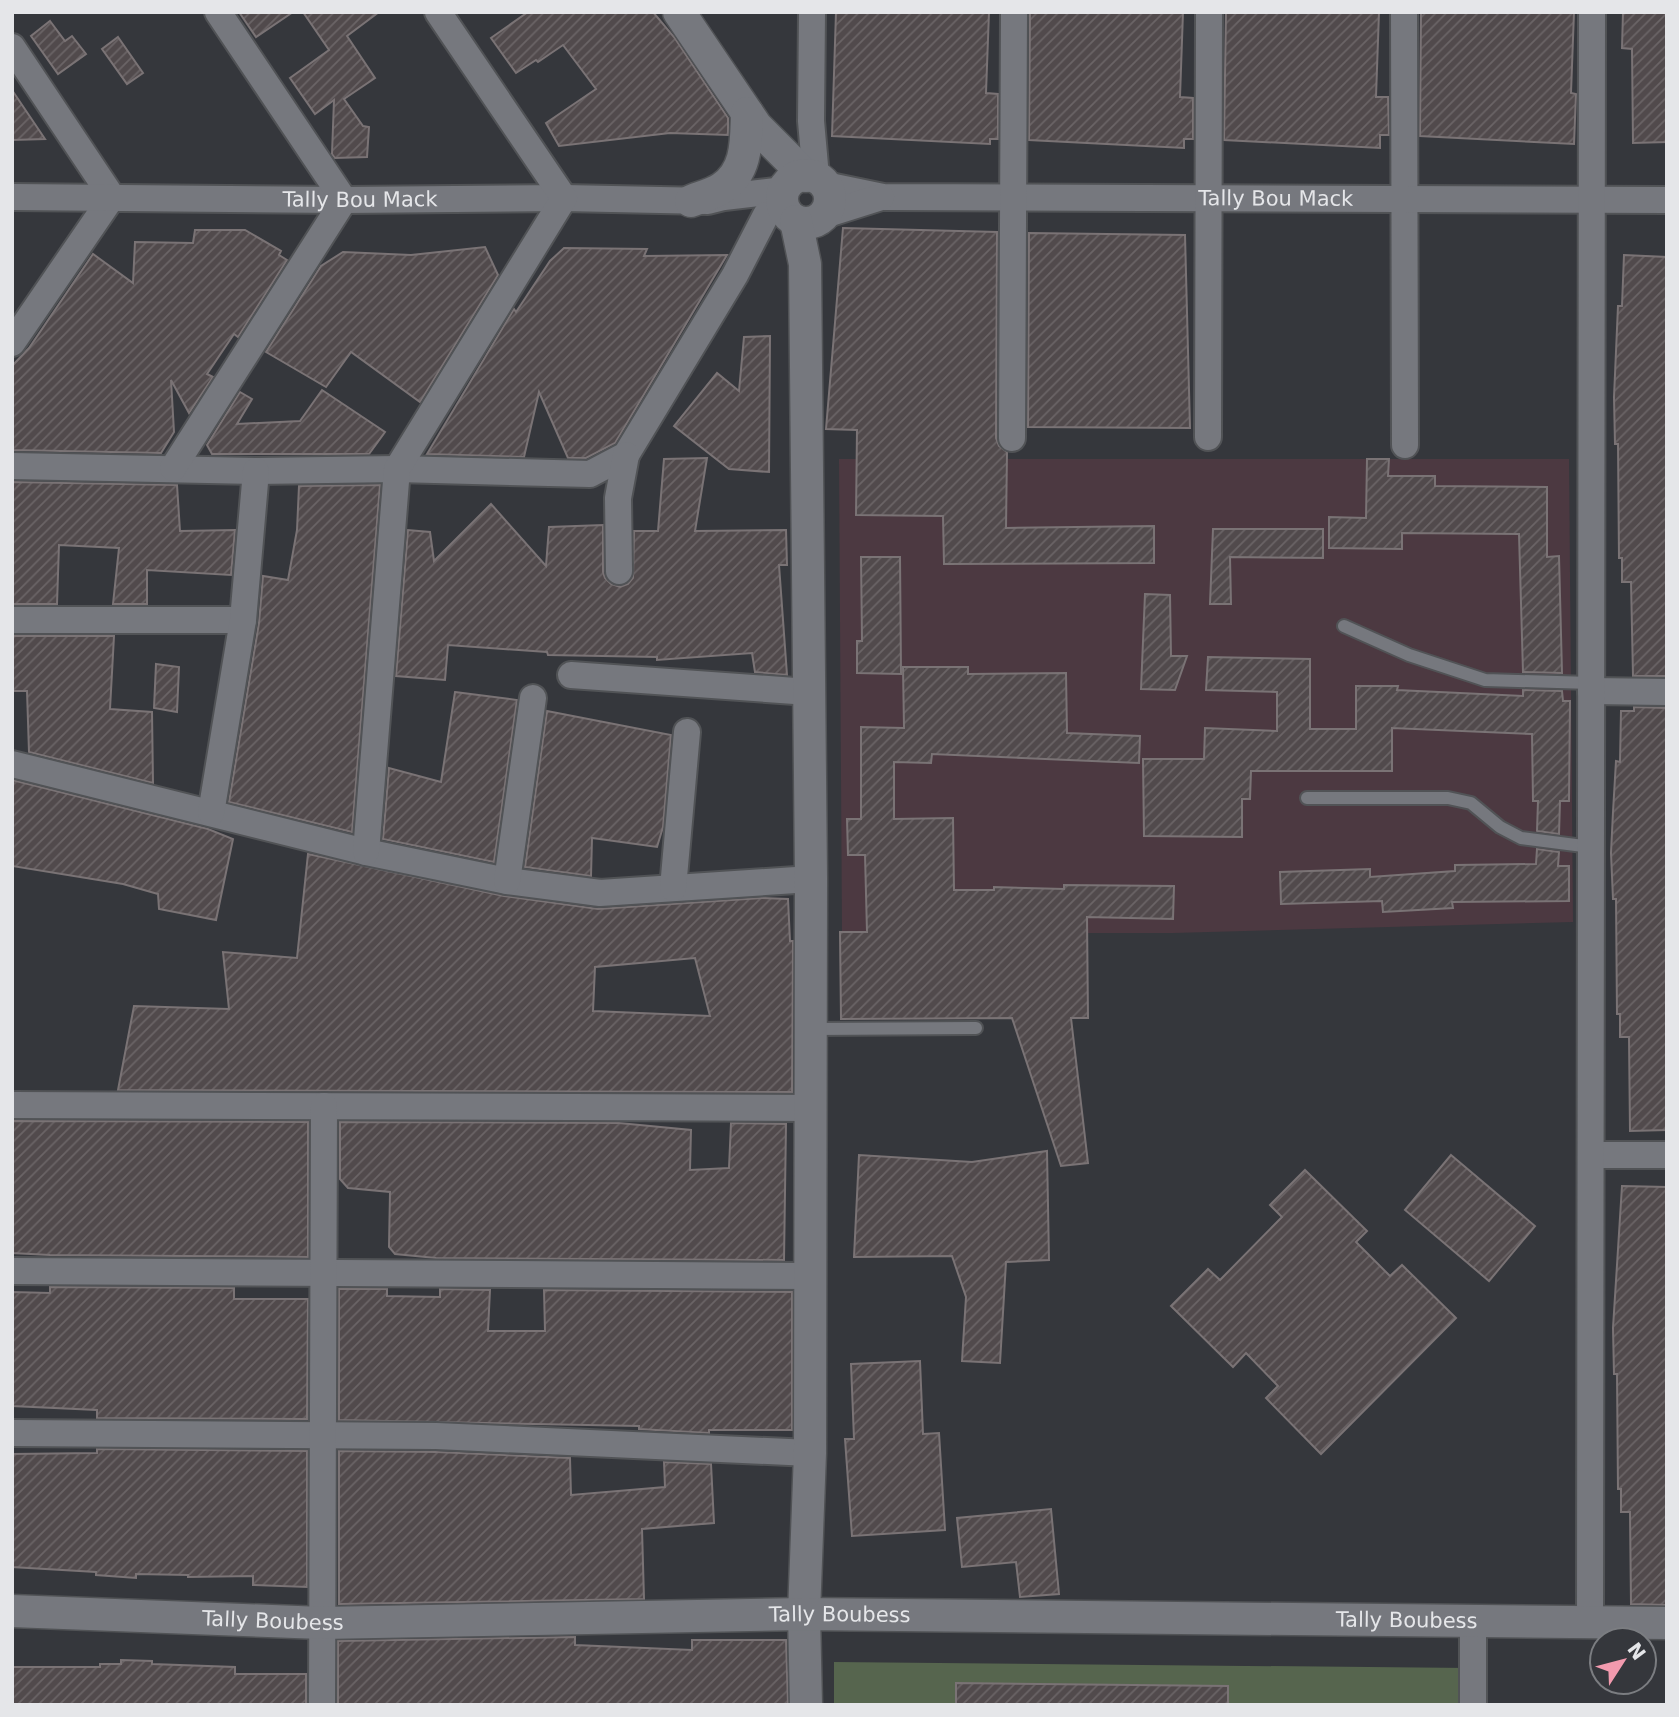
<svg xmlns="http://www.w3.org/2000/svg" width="1679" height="1717" font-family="'DejaVu Sans',sans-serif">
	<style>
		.education { fill: #4c3941 }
		.green { fill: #56654e }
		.building { fill: url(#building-hatch); stroke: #7a7375; stroke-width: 2; fill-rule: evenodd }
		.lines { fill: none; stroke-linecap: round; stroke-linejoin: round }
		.service-casing { stroke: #515356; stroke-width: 16 }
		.minor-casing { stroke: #515356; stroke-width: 30 }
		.tertiary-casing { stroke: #515356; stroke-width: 35 }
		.service { stroke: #76787e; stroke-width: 12 }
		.minor { stroke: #76787e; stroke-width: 26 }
		.tertiary { stroke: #76787e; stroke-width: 32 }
		.labels { text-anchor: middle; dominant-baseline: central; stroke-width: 6; stroke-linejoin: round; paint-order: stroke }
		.street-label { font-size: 21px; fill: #e5e6e9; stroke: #35373c }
	</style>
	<defs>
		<pattern id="building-hatch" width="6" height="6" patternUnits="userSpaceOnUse" patternTransform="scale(1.75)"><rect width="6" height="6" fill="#514a4c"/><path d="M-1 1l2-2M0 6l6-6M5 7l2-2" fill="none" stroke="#6a6466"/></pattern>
	</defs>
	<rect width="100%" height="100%" fill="#35373c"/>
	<path class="education" d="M839 459H1569L1573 922 1173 933H842Z"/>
	<path class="green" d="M834 1662 1469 1668V1705H834Z"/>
	<g class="building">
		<path d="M239 12H293L256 37Z"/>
		<path d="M303 12H379L347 36 375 78 344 99 363 126 369 127 367 157 335 158 332 154 334 100 315 114 290 78 329 50Z"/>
		<path d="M528 12H653L674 37 728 118V135L670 133 559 146 546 123 596 89 563 45 538 62 536 60 516 73 491 38Z"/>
		<path d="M836 12H989L986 93 998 94V139H990V144L832 136Z"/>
		<path d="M1030 12H1183L1180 97 1193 98V139H1184V148L1029 140Z"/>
		<path d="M1226 12H1379L1376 97H1388L1389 135H1380V148L1224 140Z"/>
		<path d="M1421 12H1574L1571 93 1576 94 1574 144 1420 136Z"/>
		<path d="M1623 12H1667V142L1633 143 1632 49 1622 48Z"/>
		<path d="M50 21 65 41 72 36 86 54 58 74 31 36Z"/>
		<path d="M118 37 143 73 127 84 102 49Z"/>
		<path d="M12 90 45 139 12 140Z"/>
		<path d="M843 228 997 232 996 438 999 446 1007 452 1006 528 1154 526V563L944 564 943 516 856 515 857 430 826 429Z"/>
		<path d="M195 230H245L281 251 279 255 287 260 238 337 234 334 207 374 213 377 189 413 171 380 174 432 161 453 12 450V366L29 348 93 254 133 283 135 242 193 243Z"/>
		<path d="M1029 233 1185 235 1190 428 1028 427Z"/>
		<path d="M485 247 498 275 420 402 351 352 326 387 266 352 321 266 343 252 411 255Z"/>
		<path d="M564 248 647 249 644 256 727 255 615 443 586 458H568L539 392 524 457 427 454 514 309 516 312 550 261Z"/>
		<path d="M1624 255 1667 257V676H1633L1631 582H1622V558H1619L1618 444H1615L1614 397 1618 306H1622Z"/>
		<path d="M770 336 769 472 729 469 674 426 717 373 739 391 744 337Z"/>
		<path d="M322 390 385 432 369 454H212L207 445 240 392 252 399 237 424 300 421Z"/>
		<path d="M707 458 695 531 786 530 787 565H779L787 675 755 672 752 653 657 660V657L548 655 547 652 448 645 445 680 396 676 408 530 430 532 434 561 491 504 546 566 549 527 603 525V572L605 578 611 584 620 587 628 584 633 578 634 531H658L664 459Z"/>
		<path d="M1367 459H1389L1388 476H1435V486L1547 487V557L1559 556 1562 673 1523 672 1519 534 1402 533V549L1329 548V517L1366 518Z"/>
		<path d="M12 482 177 485 180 531 235 530 231 575 147 570V604H113L119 548 59 545 57 604H12Z"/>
		<path d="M380 485 352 832 229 802 259 623 263 576 288 580 297 530 299 486Z"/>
		<path d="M1213 529H1323V558L1230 557 1231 604H1210Z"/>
		<path d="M861 557H900L901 674 857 673V641H862Z"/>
		<path d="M1145 594 1170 595 1171 656H1187L1175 690 1141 689Z"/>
		<path d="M12 636H114L110 709 152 712 153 783 29 752 27 691H12Z"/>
		<path d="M1208 657 1310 659V729H1356V686H1398L1397 690 1523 696V690L1562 691 1563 701H1570L1569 801H1560L1559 834 1537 831 1538 801H1533L1532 734 1392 728V771H1251L1250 799H1242V837L1144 836 1143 759H1204L1205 728 1277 731V692L1206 690Z"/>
		<path d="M156 664 179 667 177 712 154 708Z"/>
		<path d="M903 667H968V674L1066 673 1067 733 1140 736 1139 763 932 754 931 763 894 762V819L953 818 954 890H994V887L1064 889V885L1174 886 1173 919 1087 917 1088 1018H1071L1088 1163 1061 1166 1012 1018 841 1019 840 932H867L865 855H848L847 819H861V727L904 728Z"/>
		<path d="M455 692 517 700 494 862 383 839 389 768 441 782Z"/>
		<path d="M1634 707 1667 708V1130L1630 1131 1629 1037H1620V1014H1617L1616 899H1613L1611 853 1613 812 1616 761 1620 762 1621 711H1634Z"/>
		<path d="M547 711 671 735 663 827 657 847 592 838 591 876 525 867Z"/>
		<path d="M12 780 208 829 233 839 216 920 159 909 158 894 123 884 12 866Z"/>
		<path d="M1537 849 1559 852 1558 866H1569V901L1452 902 1453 908 1383 912 1382 901 1281 904 1280 872 1370 869V877L1455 871V865L1536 864Z"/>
		<path d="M308 854 504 896 598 909 762 898 788 899 790 941H793L792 1092 118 1090 134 1006 229 1009 223 952 297 958ZM695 958 710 1016 593 1011 595 967Z"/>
		<path d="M12 1121 308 1122V1257L50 1255 12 1253Z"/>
		<path d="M340 1122 619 1123 691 1130 690 1170 729 1168 731 1123 786 1124 784 1260 436 1258 395 1254 389 1247 390 1192 348 1188 340 1179Z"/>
		<path d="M1047 1151 1049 1260 1006 1262 1000 1363 962 1361 966 1297 952 1256 854 1257 859 1155 972 1162Z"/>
		<path d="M1451 1155 1535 1226 1489 1281 1405 1210Z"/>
		<path d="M1305 1170 1367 1231 1356 1242 1390 1276 1402 1265 1456 1318 1321 1454 1266 1398 1278 1386 1246 1353 1233 1367 1171 1306 1208 1269 1220 1280 1282 1217 1270 1205Z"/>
		<path d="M1622 1186 1667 1187V1605L1631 1604 1630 1512H1621V1489H1618L1617 1374H1614L1613 1328Z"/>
		<path d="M50 1287 234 1288V1299H308L307 1419 97 1418V1410L12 1406V1292L50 1293Z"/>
		<path d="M339 1289H387V1296L440 1297V1289L490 1290 488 1331H545L544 1290 792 1292V1430H709V1433L639 1429V1426L339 1420Z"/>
		<path d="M920 1361 923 1434 939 1433 945 1530 852 1536 845 1439H854L851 1364Z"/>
		<path d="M97 1449 307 1451V1587L253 1585V1576L188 1577V1575L136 1574V1578L96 1575V1572L12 1567V1454L97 1453Z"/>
		<path d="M339 1451 436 1452 570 1458 571 1495 665 1487 664 1462 711 1464 714 1523 642 1529 644 1599 339 1604Z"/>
		<path d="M1051 1509 1059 1594 1020 1597 1016 1562 962 1567 957 1518Z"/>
		<path d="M575 1637V1645L692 1650V1640H786L788 1705H338V1641Z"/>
		<path d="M121 1660 152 1661V1664L235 1667V1674H306V1705H12V1667H100V1664H121Z"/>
		<path d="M956 1683 1228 1686V1705H956Z"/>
	</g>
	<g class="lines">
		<defs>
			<g id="service">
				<path d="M1344 626 1409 655 1485 680 1591 683"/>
				<path d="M1307 798H1448L1471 803 1500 827 1521 838 1591 847"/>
				<path d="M812 1029 976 1028"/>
			</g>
			<g id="minor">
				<path d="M812 12 811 121 816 177"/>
				<path d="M1404 12 1405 445"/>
				<path d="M12 47 112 197 12 343"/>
				<path id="s1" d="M825 185 883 197 1667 200"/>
				<path id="s2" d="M12 197 344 200 564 198 708 201 724 197 784 190"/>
				<path d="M824 215 881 197"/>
				<path d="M1208 437 1209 12"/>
				<path d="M1012 438 1014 12"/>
				<path d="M12 466 256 471 397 469 590 474 626 455 735 275 766 215"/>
				<path d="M173 468 344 200 218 12"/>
				<path d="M619 571 618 498 626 455"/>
				<path d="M12 620H243"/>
				<path d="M571 675 809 692"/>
				<path d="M1591 691 1667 692"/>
				<path d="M12 764 366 852 507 881 600 893 811 879"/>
				<path d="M211 813 243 620 256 471"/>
				<path d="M366 852 397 469 564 198 438 12"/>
				<path d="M507 881 533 698"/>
				<path d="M673 888 687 732"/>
				<path d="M12 1105 810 1108"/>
				<path d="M1591 1155H1667"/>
				<path d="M12 1271 810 1276"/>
				<path d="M12 1433 436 1436 810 1453"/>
				<path d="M1473 1621V1705"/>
				<path d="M1590 1622 1592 12"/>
				<path d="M322 1705 324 1106"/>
			</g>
			<g id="tertiary">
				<path d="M679 12 756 126 806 176"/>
				<circle cx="806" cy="199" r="24"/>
				<path d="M691 201C701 197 713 194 722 188 748 171 746 140 747 113"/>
				<path d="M796 221 805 264 811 879 810 1453 804 1614 806 1705"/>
				<path id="s3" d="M12 1611 322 1623 804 1614 1667 1623"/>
			</g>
		</defs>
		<use href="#service" class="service-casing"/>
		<use href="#minor" class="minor-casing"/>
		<use href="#tertiary" class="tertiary-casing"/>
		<use href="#service" class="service"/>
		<use href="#minor" class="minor"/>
		<use href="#tertiary" class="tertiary"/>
	</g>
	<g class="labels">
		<g class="street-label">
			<text stroke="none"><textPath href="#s1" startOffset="452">Tally Bou Mack</textPath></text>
			<text stroke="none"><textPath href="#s2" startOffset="348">Tally Bou Mack</textPath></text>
			<text stroke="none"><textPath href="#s3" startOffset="828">Tally Boubess</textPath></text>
			<text stroke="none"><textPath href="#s3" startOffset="261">Tally Boubess</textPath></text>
			<text stroke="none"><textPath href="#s3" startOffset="1395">Tally Boubess</textPath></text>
		</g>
	</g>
	<rect width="1679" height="1717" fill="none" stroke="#e5e6e9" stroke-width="28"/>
	<g transform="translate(1623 1661) rotate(54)"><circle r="33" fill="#35373c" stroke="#7b7d81" stroke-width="2"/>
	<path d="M0-5L12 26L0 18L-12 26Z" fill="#f29aae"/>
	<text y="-10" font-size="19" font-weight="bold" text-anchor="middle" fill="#e5e6e9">N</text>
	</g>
</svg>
